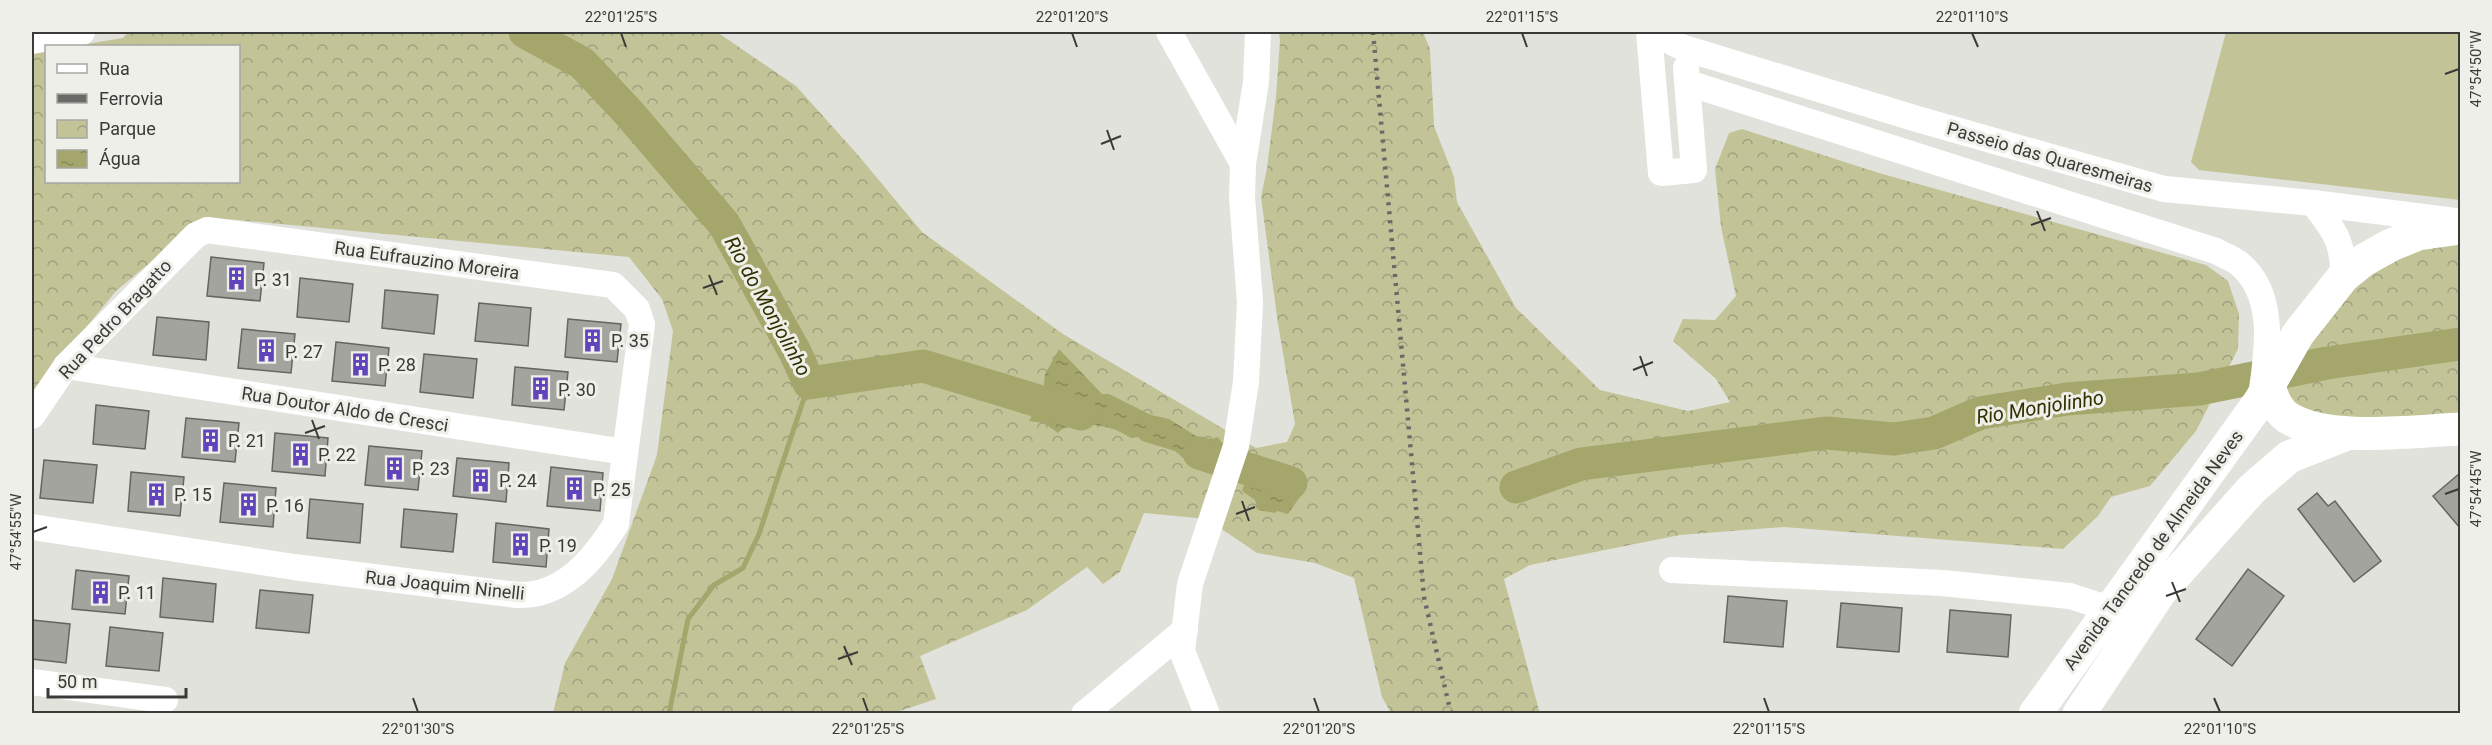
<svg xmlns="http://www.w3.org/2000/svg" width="2492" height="745" font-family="Roboto,sans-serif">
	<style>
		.green { fill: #c2c498 }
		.park { fill: url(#park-crowns) }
		.water { fill: url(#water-ripples) }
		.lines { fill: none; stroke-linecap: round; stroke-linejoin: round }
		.stream { stroke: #a4a66b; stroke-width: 5 }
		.river { stroke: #a4a66b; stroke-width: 33 }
		.building { fill: #a3a49e; stroke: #656660; stroke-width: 1.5 }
		.minor { stroke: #fff; stroke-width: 26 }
		.major { stroke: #fff; stroke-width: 33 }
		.rail { stroke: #696966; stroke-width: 4.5; stroke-dasharray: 3 6; stroke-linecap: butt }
		.ticks { fill: none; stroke: #3a3a38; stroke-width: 2 }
		.labels { text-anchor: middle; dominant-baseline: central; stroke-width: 6; stroke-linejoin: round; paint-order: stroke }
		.street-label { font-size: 18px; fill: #3a3a38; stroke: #efefe9 }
		.poi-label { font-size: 18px; fill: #3a3a38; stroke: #efefe9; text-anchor: start }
		.water-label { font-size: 20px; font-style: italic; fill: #303000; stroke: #efefe9 }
		.neatline { fill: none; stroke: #3a3a38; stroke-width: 2 }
		.ticks-label { font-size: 15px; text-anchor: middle; fill: #3a3a38 }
	</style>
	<defs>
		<pattern id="park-crowns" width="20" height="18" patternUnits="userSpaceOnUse" patternTransform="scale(1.5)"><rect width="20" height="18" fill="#c2c498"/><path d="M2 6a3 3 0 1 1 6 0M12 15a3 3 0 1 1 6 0" fill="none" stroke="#9fa07d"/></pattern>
		<pattern id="water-ripples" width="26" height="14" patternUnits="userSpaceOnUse" patternTransform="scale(1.5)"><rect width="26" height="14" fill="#a4a66b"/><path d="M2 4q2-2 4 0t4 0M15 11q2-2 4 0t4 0" fill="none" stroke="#878859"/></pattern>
	</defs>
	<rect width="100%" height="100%" fill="#e2e2dc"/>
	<path class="green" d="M2226 32H2460V200L2199 170 2191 162Z"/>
	<g class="park">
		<path d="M128 32H717L796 86 858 155 922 232 1063 334 1256 448 1287 442 1295 424 1278 324 1261 197 1267 168 1276 96 1280 41 1279 32H1423L1430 49 1434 126 1454 177 1457 202 1516 308 1600 390 1688 411 1730 402 1716 379 1673 341 1683 319 1715 320 1736 296 1721 227 1715 169 1729 133 1742 129 1879 173 2206 265 2228 281 2239 314 2238 349 2196 431 2150 486 2111 497 2098 516 2063 549 1784 527 1680 535 1530 565 1504 579 1540 714 1391 713 1382 697 1354 578 1315 563 1257 553 1207 519 1144 513 1120 572 1103 584 1087 567 1027 610 920 656 936 699 891 714 553 713 565 663 612 579 657 455 673 331 662 299 629 257 205 217 116 291 48 374 32 399V54L46 51V182H238V46H74L123 38Z"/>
		<path d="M2460 228V429L2347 434 2273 399 2343 277Z"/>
	</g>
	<g class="water">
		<path d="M1059 349 1102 394H1109L1151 415 1169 419 1204 441 1218 437 1229 453 1225 471 1204 469 1197 461 1188 462 1175 451 1142 441 1138 437 1131 438C1117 429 1101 424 1084 425L1081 430C1073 426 1064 425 1058 433L1044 423 1029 421 1043 394 1045 374Z"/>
		<path d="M1280 474 1298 477 1302 494 1288 514 1277 511 1275 513 1258 510 1255 500 1242 491 1247 475 1264 479Z"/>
	</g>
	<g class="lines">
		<path class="stream" d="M669 714 688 619 714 585 743 568 759 534 809 383"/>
		<g class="river">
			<path d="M525 32 582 63 628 112 724 224 795 352 809 383 923 366 1081 414"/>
			<path d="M1199 453 1291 483"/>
			<path d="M1516 487 1581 464 1826 433 1894 439 1934 433 1980 413 2067 399 2199 389 2327 363 2460 344"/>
		</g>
	</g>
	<g class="building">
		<path d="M211 257 264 263 260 301 207 296Z"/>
		<path d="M300 278 353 284 349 322 297 317Z"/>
		<path d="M385 290 438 295 434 334 382 328Z"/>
		<path d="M479 303 531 308 528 346 475 341Z"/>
		<path d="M157 317 209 322 206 360 153 355Z"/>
		<path d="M568 319 621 324 617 362 565 357Z"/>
		<path d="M242 329 295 334 291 373 238 368Z"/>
		<path d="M336 342 389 348 385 386 332 381Z"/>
		<path d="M424 354 477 359 473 398 420 392Z"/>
		<path d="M515 367 568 372 564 410 512 405Z"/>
		<path d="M96 405 149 411 145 449 93 444Z"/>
		<path d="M186 418 239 423 235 462 182 457Z"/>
		<path d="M275 433 328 438 325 476 272 471Z"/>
		<path d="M369 446 422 451 418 490 365 485Z"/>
		<path d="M457 458 509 463 506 502 453 496Z"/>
		<path d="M44 460 97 465 93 503 40 498Z"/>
		<path d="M551 467 603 473 600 511 547 506Z"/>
		<path d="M131 472 184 477 180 516 128 511Z"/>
		<path d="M2460 473V528L2433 496Z"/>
		<path d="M224 483 276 488 273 527 220 522Z"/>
		<path d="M2317 493 2328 506 2335 501 2381 561 2354 582 2298 509Z"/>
		<path d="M310 499 363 504 360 543 307 538Z"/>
		<path d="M404 509 457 514 453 552 401 547Z"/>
		<path d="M496 523 549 529 546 567 493 562Z"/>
		<path d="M2248 569 2284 596 2232 666 2196 639Z"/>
		<path d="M76 570 129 576 125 614 72 609Z"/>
		<path d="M163 578 216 584 213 622 160 617Z"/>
		<path d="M260 590 313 595 309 633 256 628Z"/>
		<path d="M1728 596 1787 601 1783 647 1724 642Z"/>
		<path d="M1841 603 1902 608 1899 652 1837 647Z"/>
		<path d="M1950 610 2011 615 2008 657 1947 652Z"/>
		<path d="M32 620 70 624 66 663 32 659Z"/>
		<path d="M110 627 163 633 159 671 106 666Z"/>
	</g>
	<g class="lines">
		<g class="minor">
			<path d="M1169 32 1243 164 1242 197 1250 302 1246 382 1236 446 1190 584 1182 651 1207 714"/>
			<path d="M1649 32 1661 173 1694 170 1686 68"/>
			<path d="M1661 32 1673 43 1684 48 1917 119 2164 189 2313 203 2455 221"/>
			<path d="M32 41 82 32"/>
			<path d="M1688 83 2216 251C2223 255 2231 258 2237 262 2276 291 2268 348 2262 389"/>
			<path d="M1243 164 1256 82 1258 32"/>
			<path d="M2313 203C2334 230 2344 242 2343 277"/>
			<path d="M66 366 625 452"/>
			<path d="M32 416 66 366 196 235 207 230 613 285 637 309 642 324 616 524C594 559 563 597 517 595L294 567 32 527"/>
			<path d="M1672 570 1943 583 2070 596 2110 609"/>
			<path d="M32 682 165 700"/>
			<path d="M1084 714 1185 630"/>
		</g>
		<g class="major">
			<path d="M2269 386C2272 397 2277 410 2287 417 2326 443 2414 431 2460 429"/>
			<path d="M2035 714 2260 401 2298 334 2343 277 2364 260 2391 245 2418 234 2460 228"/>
			<path d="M2079 714 2160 592 2252 489 2289 457 2347 434"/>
		</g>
		<path class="rail" d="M1373 32 1424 597 1451 714"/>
	</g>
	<path class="ticks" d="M621 33 626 47M1072 33 1077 47M1522 33 1527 47M1972 33 1978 47M2445 74 2459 69M1107 130 1114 150M1101 144 1121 136M2037 211 2045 231M2031 225 2051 218M709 275 717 295M703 288 723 281M1640 356 1647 376M1633 370 1653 362M312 420 319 439M305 433 325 426M2445 494 2459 489M1242 501 1249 521M1236 514 1255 507M33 532 47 527M2172 582 2180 602M2166 596 2186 589M844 646 852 665M838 659 858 652M413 698 418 712M863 698 868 712M1314 698 1319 712M1764 698 1769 712M2214 698 2220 712"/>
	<defs>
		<symbol id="building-bare" viewBox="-9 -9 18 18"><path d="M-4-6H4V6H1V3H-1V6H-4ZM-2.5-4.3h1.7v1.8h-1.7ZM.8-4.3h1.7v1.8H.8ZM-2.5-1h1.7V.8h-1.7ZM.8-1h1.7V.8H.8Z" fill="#6143bb" stroke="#efefe9" stroke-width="2.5" paint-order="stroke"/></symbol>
	</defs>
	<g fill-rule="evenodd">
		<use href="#building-bare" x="220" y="262" width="33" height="33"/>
		<use href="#building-bare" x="576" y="324" width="33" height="33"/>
		<use href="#building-bare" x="250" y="334" width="33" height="33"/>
		<use href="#building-bare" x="344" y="348" width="33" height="33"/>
		<use href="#building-bare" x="524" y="372" width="33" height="33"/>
		<use href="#building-bare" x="194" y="424" width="33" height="33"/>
		<use href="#building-bare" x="284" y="438" width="33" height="33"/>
		<use href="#building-bare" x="378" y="452" width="33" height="33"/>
		<use href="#building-bare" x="464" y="464" width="33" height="33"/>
		<use href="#building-bare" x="558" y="472" width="33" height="33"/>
		<use href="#building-bare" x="140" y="478" width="33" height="33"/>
		<use href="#building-bare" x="232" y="488" width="33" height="33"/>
		<use href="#building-bare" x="504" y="528" width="33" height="33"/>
		<use href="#building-bare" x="84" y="576" width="33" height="33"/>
	</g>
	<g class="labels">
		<g class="street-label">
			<text transform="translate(2050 157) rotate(16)">Passeio das Quaresmeiras</text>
			<text transform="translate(427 260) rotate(8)">Rua Eufrauzino Moreira</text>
			<text transform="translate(115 319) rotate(-47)">Rua Pedro Bragatto</text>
			<text transform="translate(345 409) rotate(9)">Rua Doutor Aldo de Cresci</text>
			<text transform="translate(2153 550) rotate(-54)">Avenida Tancredo de Almeida Neves</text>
			<text transform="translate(445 585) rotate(6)">Rua Joaquim Ninelli</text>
		</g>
		<g class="poi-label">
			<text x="254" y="279">P. 31</text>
			<text x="611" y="340">P. 35</text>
			<text x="285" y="351">P. 27</text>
			<text x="378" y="364">P. 28</text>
			<text x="558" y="389">P. 30</text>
			<text x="228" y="440">P. 21</text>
			<text x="318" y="454">P. 22</text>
			<text x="412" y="468">P. 23</text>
			<text x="499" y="480">P. 24</text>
			<text x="593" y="489">P. 25</text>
			<text x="174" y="494">P. 15</text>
			<text x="266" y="505">P. 16</text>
			<text x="539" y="545">P. 19</text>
			<text x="118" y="592">P. 11</text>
		</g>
		<g class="water-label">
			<text transform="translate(768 306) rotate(61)">Rio do Monjolinho</text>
			<text transform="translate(2040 407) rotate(-9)">Rio Monjolinho</text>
		</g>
	</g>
	<rect width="2492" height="745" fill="none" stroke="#efefe9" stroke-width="66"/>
	<rect x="45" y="45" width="195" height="138" fill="#efefe9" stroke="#a7a7a2" stroke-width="1.5"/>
	<rect x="57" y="64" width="30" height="9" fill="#ffffff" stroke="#a7a7a2" stroke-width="1.5"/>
	<text x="99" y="75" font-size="18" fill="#3a3a38">Rua</text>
	<rect x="57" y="94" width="30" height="9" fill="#696966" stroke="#a7a7a2" stroke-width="1.5"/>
	<text x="99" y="105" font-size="18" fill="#3a3a38">Ferrovia</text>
	<rect x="57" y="120" width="30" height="18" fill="url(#park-crowns)" stroke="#a7a7a2" stroke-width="1.5"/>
	<text x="99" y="135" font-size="18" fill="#3a3a38">Parque</text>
	<rect x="57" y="150" width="30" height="18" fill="url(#water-ripples)" stroke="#a7a7a2" stroke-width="1.5"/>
	<text x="99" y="165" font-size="18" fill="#3a3a38">Água</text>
	<path d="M48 688v9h138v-9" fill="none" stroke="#3a3a38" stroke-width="3"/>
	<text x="57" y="688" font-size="18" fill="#3a3a38" stroke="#efefe9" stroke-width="4.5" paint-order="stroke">50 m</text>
	<rect x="33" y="33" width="2426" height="679" class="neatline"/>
	<g class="ticks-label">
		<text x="621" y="22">22°01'25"S</text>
		<text x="1072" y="22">22°01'20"S</text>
		<text x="1522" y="22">22°01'15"S</text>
		<text x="1972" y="22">22°01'10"S</text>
		<text transform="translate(2476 69) rotate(-90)" y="5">47°54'50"W</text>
		<text transform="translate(2476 489) rotate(-90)" y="5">47°54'45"W</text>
		<text transform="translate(16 532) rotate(-90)" y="5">47°54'55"W</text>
		<text x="418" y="734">22°01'30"S</text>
		<text x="868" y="734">22°01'25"S</text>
		<text x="1319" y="734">22°01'20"S</text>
		<text x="1769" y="734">22°01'15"S</text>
		<text x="2220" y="734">22°01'10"S</text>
	</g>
</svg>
